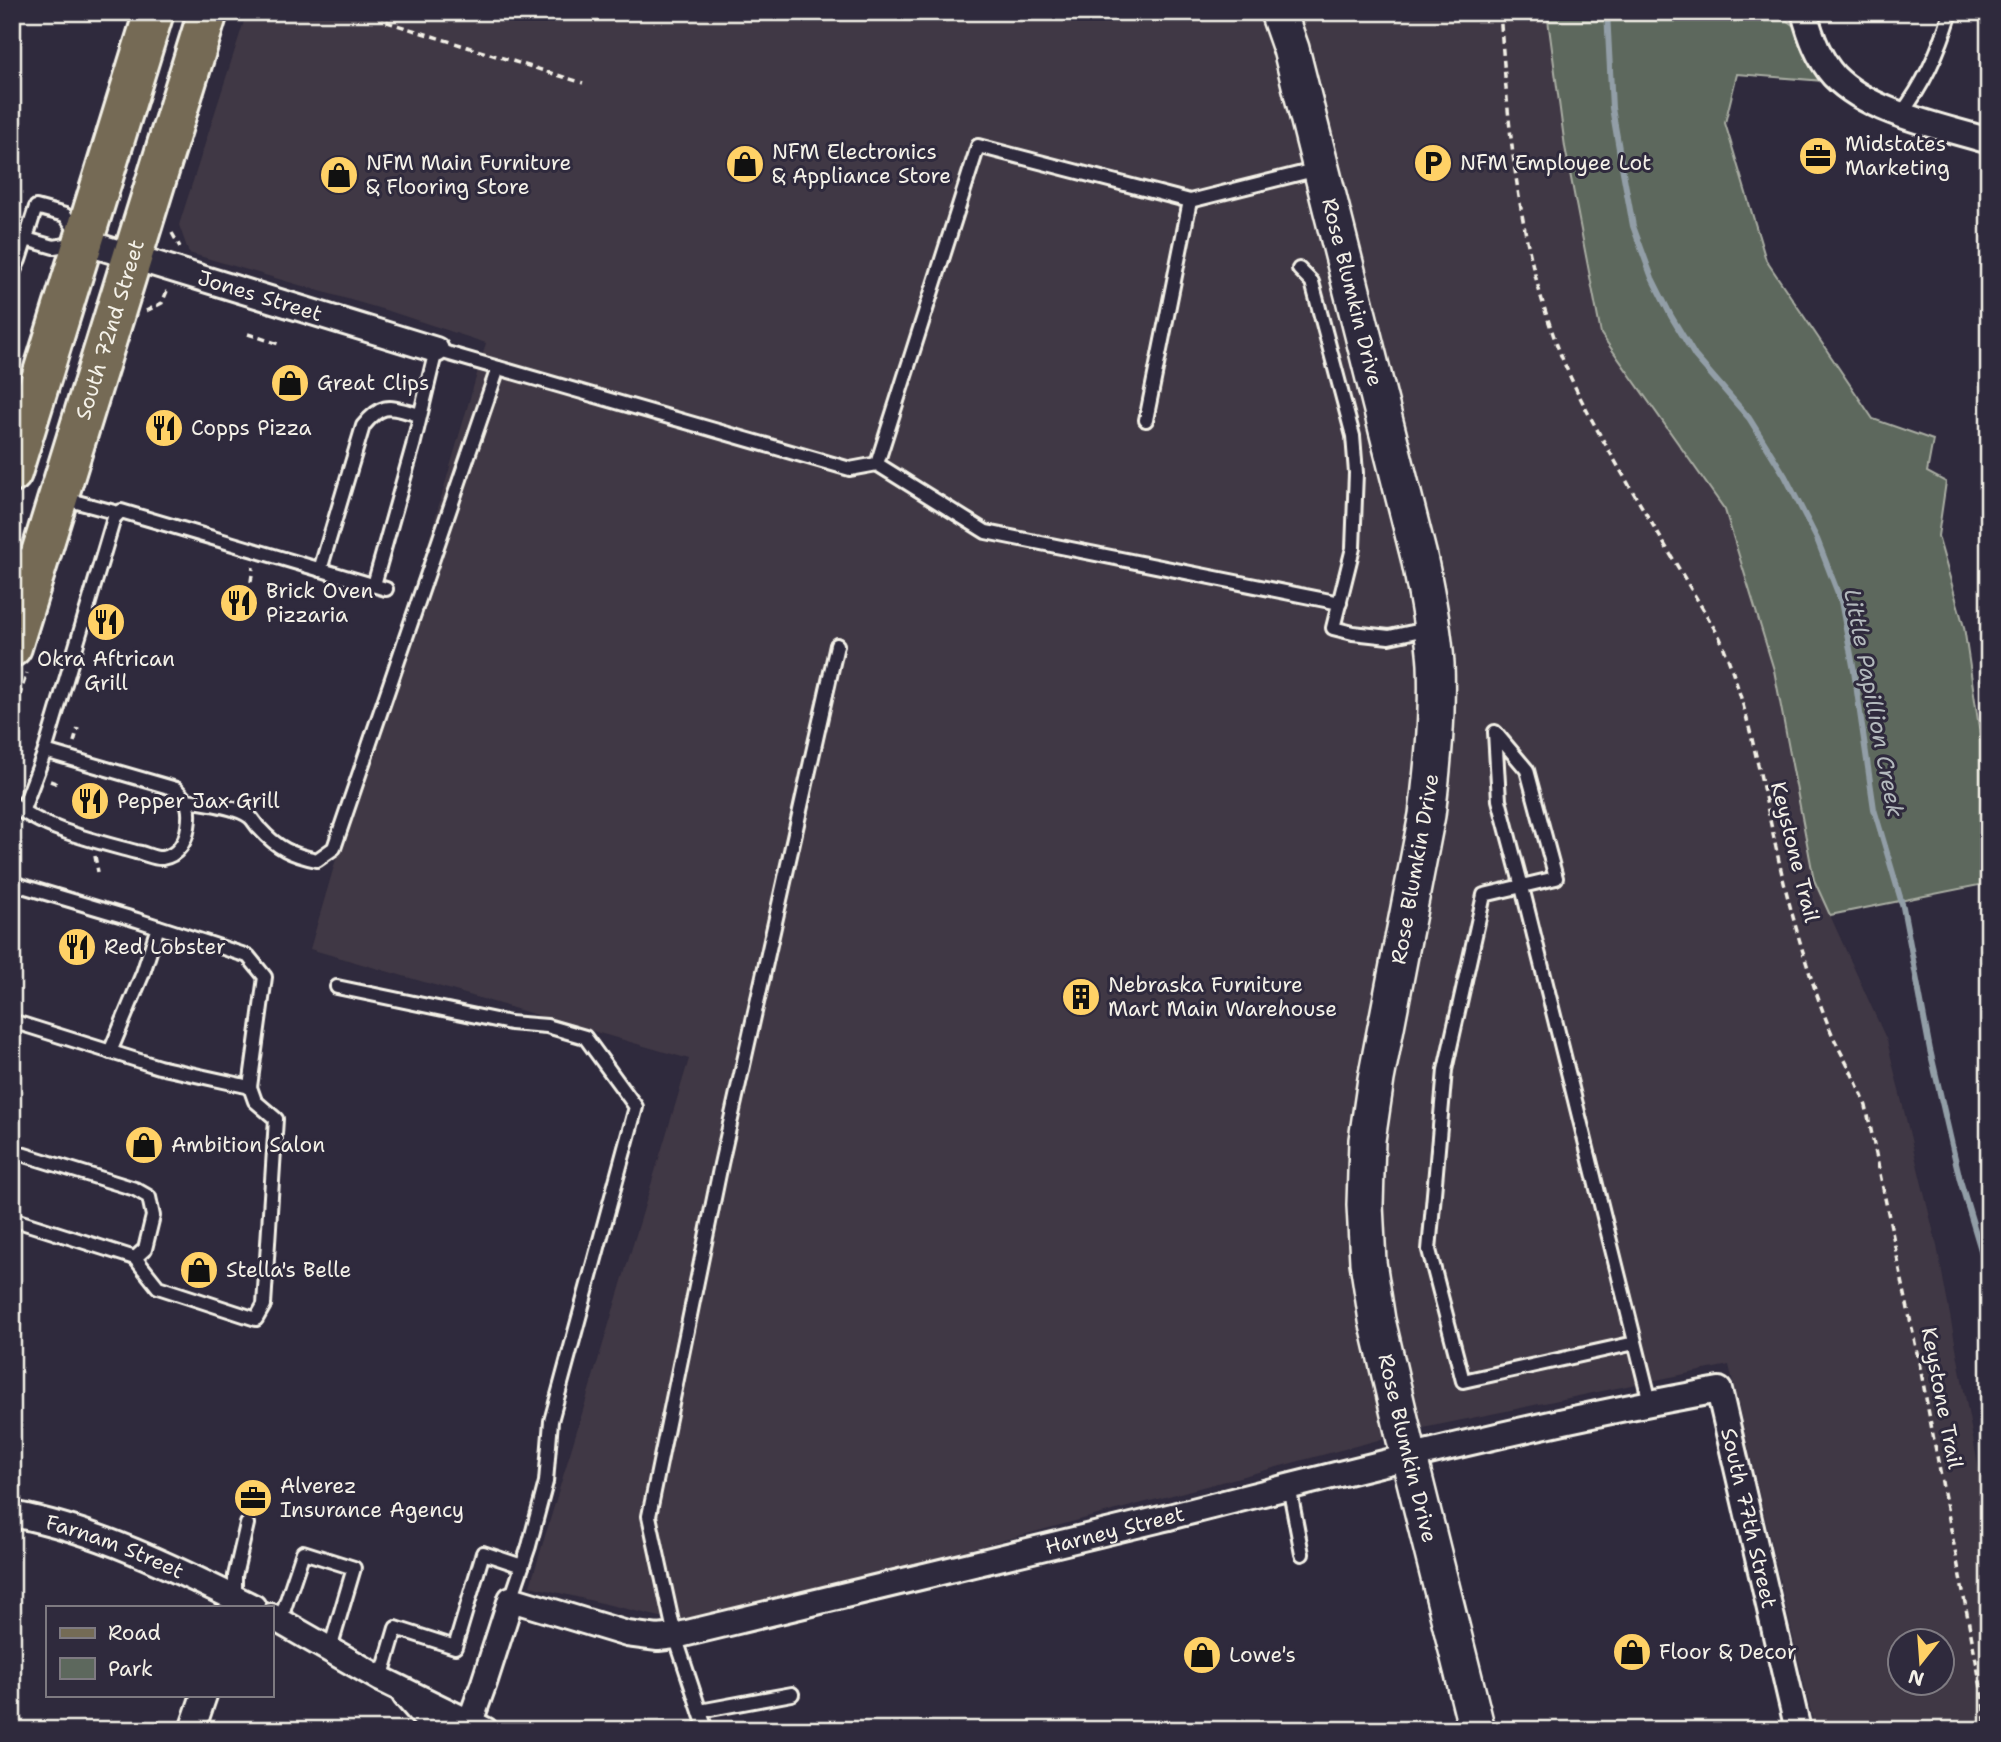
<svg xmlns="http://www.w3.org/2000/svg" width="2001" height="1742" font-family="'Shantell Sans',sans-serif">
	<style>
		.built { fill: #403844; fill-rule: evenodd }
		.green { fill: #5d685d; stroke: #a8aca2; stroke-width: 2 }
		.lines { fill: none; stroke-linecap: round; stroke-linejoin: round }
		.stream { stroke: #929ea7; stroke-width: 6 }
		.lane-casing { stroke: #f4f1e8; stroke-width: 18 }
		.street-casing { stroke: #f4f1e8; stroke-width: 30 }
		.secondary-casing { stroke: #f4f1e8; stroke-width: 40 }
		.primary-casing { stroke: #f4f1e8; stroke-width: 44 }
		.path { stroke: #f4f1e8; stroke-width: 3.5; stroke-dasharray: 7 5; stroke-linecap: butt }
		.lane { stroke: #2f2a3d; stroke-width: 12 }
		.street { stroke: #2f2a3d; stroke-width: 24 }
		.secondary { stroke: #2f2a3d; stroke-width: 35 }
		.primary { stroke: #746b55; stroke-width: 38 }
		.labels { text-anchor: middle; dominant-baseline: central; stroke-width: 6; stroke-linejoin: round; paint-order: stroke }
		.poi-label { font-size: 21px; fill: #f4f1e8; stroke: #2f2a3d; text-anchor: start }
		.street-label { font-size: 21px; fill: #f4f1e8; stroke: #2f2a3d }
		.water-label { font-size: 23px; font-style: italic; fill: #b3b9bd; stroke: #2f2a3d }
	</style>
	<rect width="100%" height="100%" fill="#2f2a3d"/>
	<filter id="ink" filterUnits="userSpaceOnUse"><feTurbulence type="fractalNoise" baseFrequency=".0143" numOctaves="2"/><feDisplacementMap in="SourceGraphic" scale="14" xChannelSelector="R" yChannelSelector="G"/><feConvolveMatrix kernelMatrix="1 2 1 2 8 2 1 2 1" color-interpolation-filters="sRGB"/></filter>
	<g filter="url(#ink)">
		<path class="built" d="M247 12H1547L1565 147 1601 334 1725 510 1774 670 1814 880 1887 1041 1937 1246 1989 1524V1730H1815L1729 1365 1423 1428 690 1624 530 1586 689 1059 310 949 486 343 392 312 189 253 179 225ZM1899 1640H1941V1682H1899Z"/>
		<path class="green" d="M1547 12H1775L1794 26 1825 81 1737 74 1725 123 1766 260 1873 419 1933 440 1927 472 1946 482 1938 536 1964 627 1989 794V883L1830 915 1814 880 1774 670 1725 510 1601 334 1565 147Z"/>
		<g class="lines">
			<path class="stream" d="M1607 12 1612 108 1623 172 1633 226 1652 278 1671 316 1695 356 1749 418 1785 476 1817 539 1841 601 1854 671 1874 809 1903 907 1930 1050 1960 1180 1989 1277"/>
			<defs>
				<g id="lane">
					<path d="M1901 114C1925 83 1940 49 1951 12"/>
					<path d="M1299 269 1312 282 1353 436 1356 473 1353 548 1333 628 1353 633 1389 637 1431 628"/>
					<path d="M12 275 19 260 36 207 65 215 84 242 54 247 26 239"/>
					<path d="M1146 420 1190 201"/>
					<path d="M877 464 986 532 1340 603"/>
					<path d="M62 498 118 513"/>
					<path d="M320 570 363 426C384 400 391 408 420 415"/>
					<path d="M374 585 413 446 436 350 850 469 877 464 978 146 1190 201 1318 169"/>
					<path d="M187 800C203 803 237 806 250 817 254 820 256 826 260 829 277 848 292 855 317 860L334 848 498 368"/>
					<path d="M12 803C41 829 99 842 136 852 144 853 155 859 162 858 178 856 186 841 188 827 191 809 189 802 176 789L45 751 114 518 121 511 386 589"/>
					<path d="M22 812 45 751"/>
					<path d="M12 883 137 920 248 956 265 977 250 1087 255 1101 276 1119 264 1305 256 1319 158 1287 135 1258"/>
					<path d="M337 987 510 1023 547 1026 585 1037 636 1107 551 1421 546 1482 529 1546 511 1599"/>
					<path d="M12 1021 159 1067 250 1087"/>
					<path d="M110 1052 143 973 158 927"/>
					<path d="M12 1151 135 1189 149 1197 153 1216 145 1249 135 1258 12 1219"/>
					<path d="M1635 1343 1463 1381 1429 1250 1445 1070 1484 895 1556 878 1527 770 1495 732 1499 800 1522 887 1650 1402"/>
					<path d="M1289 1486 1302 1554"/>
					<path d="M235 1598V1576L247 1524"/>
					<path d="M280 1621 303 1552 354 1568 330 1649"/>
					<path d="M381 1679 396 1628 455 1647 483 1553 522 1566"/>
					<path d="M700 1711 792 1694"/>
					<path d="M706 1730 675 1636 649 1516 721 1164 837 645"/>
				</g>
				<g id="street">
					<path d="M1804 12C1810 35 1818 58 1834 76 1870 113 1940 126 1989 141"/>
					<path id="s1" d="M84 242 436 350"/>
					<path d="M12 559 37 567"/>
					<path id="s2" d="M12 1514C98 1530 176 1569 253 1607"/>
					<path d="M271 1616 381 1679 485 1730"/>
					<path d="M405 1695 426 1719 431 1730"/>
					<path d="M192 1730 204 1695"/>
					<path id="s3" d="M467 1730 484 1683 511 1599 627 1634 658 1638 675 1636C836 1598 997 1560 1157 1520 1343 1473 1530 1424 1719 1390L1798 1730"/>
				</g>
				<g id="secondary">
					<path id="s4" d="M1278 12 1291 49 1419 557C1426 590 1434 630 1436 664 1438 715 1433 765 1427 815L1376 1079 1367 1140 1365 1205 1368 1262 1377 1320 1409 1457 1477 1730"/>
				</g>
				<g id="primary">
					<path d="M12 473 154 12"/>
					<path id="s5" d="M12 647 208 12"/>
				</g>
			</defs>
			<use href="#lane" class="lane-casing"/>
			<use href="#street" class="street-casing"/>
			<use href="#secondary" class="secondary-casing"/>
			<use href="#primary" class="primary-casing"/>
			<g class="path">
				<path d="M381 12 384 21 583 83"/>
				<path d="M1500 12C1508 119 1516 229 1552 331 1571 388 1603 440 1633 492 1662 540 1691 589 1720 638 1757 727 1767 825 1793 917 1804 957 1816 996 1832 1034 1843 1058 1857 1081 1866 1106L1921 1372 1982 1692 1986 1730"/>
				<path d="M172 233 180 247"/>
				<path d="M146 311 162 303 167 291"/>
				<path d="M248 334 282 345"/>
				<path d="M251 582 253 567"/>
				<path d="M74 742 78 728"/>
				<path d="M12 754 19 734 14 712 27 673"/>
				<path d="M50 781 61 785"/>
				<path d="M95 856 98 872"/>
			</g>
			<use href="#lane" class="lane"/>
			<use href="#street" class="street"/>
			<use href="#secondary" class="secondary"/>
			<use href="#primary" class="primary"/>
		</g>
	</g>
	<defs>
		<symbol id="office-disc" viewBox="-11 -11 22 22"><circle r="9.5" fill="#ffd166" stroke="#2f2a3d"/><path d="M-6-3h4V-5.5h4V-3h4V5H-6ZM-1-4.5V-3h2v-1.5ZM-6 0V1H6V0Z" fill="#111"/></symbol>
		<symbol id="parking-disc" viewBox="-11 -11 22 22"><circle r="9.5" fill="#ffd166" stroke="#2f2a3d"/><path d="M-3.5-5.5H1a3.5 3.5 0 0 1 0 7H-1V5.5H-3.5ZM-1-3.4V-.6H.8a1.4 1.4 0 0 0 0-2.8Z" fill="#111"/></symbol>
		<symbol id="shop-disc" viewBox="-11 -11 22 22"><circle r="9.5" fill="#ffd166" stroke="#2f2a3d"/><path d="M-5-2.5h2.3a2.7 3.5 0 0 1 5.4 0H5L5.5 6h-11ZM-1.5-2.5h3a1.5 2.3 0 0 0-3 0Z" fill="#111"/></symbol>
		<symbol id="restaurant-disc" viewBox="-11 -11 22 22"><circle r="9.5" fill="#ffd166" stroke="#2f2a3d"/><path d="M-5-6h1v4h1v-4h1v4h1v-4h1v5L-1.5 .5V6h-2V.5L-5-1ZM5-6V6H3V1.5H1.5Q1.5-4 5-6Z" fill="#111"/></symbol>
		<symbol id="building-disc" viewBox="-11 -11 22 22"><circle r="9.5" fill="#ffd166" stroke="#2f2a3d"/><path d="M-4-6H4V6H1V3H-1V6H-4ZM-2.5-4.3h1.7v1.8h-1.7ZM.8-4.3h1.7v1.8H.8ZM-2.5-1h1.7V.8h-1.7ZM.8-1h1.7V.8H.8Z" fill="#111"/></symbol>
	</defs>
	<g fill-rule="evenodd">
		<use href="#office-disc" x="1796" y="134" width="44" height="44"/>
		<use href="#parking-disc" x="1411" y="141" width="44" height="44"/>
		<use href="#shop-disc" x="723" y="142" width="44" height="44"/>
		<use href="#shop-disc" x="317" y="153" width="44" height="44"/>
		<use href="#shop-disc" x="268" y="361" width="44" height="44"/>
		<use href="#restaurant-disc" x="142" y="406" width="44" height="44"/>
		<use href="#restaurant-disc" x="217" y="581" width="44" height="44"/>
		<use href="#restaurant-disc" x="84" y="600" width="44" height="44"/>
		<use href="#restaurant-disc" x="68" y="779" width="44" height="44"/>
		<use href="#restaurant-disc" x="55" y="925" width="44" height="44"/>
		<use href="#building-disc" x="1059" y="975" width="44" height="44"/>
		<use href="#shop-disc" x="122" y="1123" width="44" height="44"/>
		<use href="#shop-disc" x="177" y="1248" width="44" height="44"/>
		<use href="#office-disc" x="231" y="1476" width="44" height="44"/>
		<use href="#shop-disc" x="1610" y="1630" width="44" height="44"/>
		<use href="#shop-disc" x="1180" y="1633" width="44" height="44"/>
	</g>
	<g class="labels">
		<g class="poi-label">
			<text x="1845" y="144">Midstates<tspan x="1845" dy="24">Marketing</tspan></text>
			<text x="772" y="152">NFM Electronics<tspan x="772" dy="24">&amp; Appliance Store</tspan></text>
			<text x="366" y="163">NFM Main Furniture<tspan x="366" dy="24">&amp; Flooring Store</tspan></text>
			<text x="1460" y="163">NFM Employee Lot</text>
			<text x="317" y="383">Great Clips</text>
			<text x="191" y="428">Copps Pizza</text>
			<text x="266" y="591">Brick Oven<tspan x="266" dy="24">Pizzaria</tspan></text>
			<text x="106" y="659" text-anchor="middle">Okra Aftrican<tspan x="106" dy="24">Grill</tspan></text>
			<text x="117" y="801">Pepper Jax Grill</text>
			<text x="104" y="947">Red Lobster</text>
			<text x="1108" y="985">Nebraska Furniture<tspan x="1108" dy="24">Mart Main Warehouse</tspan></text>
			<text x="171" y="1145">Ambition Salon</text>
			<text x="226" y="1270">Stella's Belle</text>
			<text x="280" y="1486">Alverez<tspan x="280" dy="24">Insurance Agency</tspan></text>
			<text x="1659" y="1652">Floor &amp; Decor</text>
			<text x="1229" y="1655">Lowe's</text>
		</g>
		<g class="street-label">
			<text stroke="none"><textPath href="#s4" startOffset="290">Rose Blumkin Drive</textPath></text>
			<text stroke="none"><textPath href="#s1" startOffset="184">Jones Street</textPath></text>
			<text stroke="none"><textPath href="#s5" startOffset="332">South 72nd Street</textPath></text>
			<text transform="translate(1795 852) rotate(76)">Keystone Trail</text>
			<text transform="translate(1415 869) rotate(-80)">Rose Blumkin Drive</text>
			<text transform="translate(1942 1398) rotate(79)">Keystone Trail</text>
			<text stroke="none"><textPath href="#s4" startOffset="1466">Rose Blumkin Drive</textPath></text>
			<text stroke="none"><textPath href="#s3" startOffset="1512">South 77th Street</textPath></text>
			<text stroke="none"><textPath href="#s3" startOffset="760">Harney Street</textPath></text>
			<text stroke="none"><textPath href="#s2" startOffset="108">Farnam Street</textPath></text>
		</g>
		<g class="water-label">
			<text transform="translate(1874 703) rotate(79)">Little Papillion Creek</text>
		</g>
	</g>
	<rect width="2001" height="1742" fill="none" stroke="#2f2a3d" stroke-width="42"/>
	<rect x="21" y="21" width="1959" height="1700" fill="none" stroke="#f4f1e8" stroke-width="2.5" filter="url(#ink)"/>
	<rect x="46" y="1606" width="228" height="91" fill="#2f2a3d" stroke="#7e7a81" stroke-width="2"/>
	<rect x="60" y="1628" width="35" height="10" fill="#746b55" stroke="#7e7a81" stroke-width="2"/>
	<text x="108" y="1640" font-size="21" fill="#f4f1e8">Road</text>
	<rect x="60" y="1658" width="35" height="21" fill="#5d685d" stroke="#7e7a81" stroke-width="2"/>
	<text x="108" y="1676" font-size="21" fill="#f4f1e8">Park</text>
	<g transform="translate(1921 1662) rotate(197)"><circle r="33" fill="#2f2a3d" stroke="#7e7a81" stroke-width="2"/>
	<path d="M0-5L12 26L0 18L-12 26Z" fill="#ffd166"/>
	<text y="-10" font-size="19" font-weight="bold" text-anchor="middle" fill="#f4f1e8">N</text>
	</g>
</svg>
